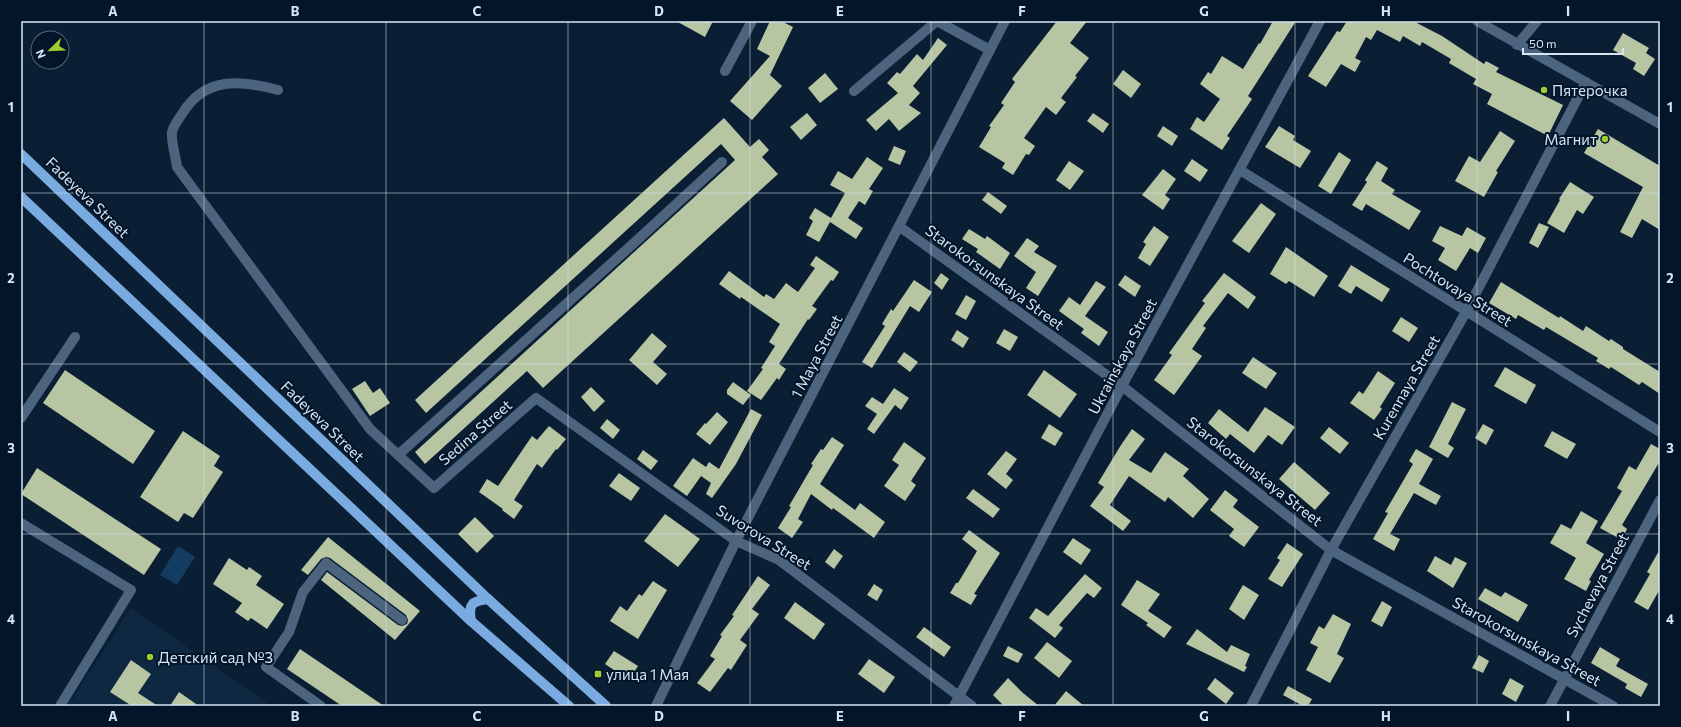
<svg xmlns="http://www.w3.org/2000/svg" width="1681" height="727" font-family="Commissioner,sans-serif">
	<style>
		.built { fill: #0e2842 }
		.green { fill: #133c63 }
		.building { fill: #b7c5a3 }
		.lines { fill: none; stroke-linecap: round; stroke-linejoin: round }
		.minor { stroke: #4c647e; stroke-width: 10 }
		.major { stroke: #79abe1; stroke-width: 10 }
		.grid { fill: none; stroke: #d7e4f2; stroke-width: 1; stroke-opacity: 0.55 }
		.poi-dot { fill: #9ccb32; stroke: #031529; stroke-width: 1.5 }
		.labels { text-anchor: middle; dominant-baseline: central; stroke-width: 4; stroke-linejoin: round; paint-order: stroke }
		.poi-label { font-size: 15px; fill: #d7e4f2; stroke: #031529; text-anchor: start }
		.street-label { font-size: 15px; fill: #d7e4f2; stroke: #031529 }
		.neatline { fill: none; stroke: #d7e4f2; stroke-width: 1.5 }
		.grid-label { font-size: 13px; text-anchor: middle; font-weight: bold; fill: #d7e4f2 }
	</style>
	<rect width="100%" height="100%" fill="#0a1f33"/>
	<path class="built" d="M131 608 271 706H68Z"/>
	<path class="green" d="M178 546 195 557 177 585 160 575Z"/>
	<g class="building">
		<path d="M676 21H713L705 37Z"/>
		<path d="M770 21H781L793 27 770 75 782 86 752 120 730 101 770 56 757 49Z"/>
		<path d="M1057 21H1087L1070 43 1089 58 1075 76 1077 77 1061 98 1066 102 1056 115 1046 107 1024 138 1035 146 1029 155 1026 154 1013 175 1002 168 1005 163 979 147 991 127 989 126 1004 105 1001 103 1015 82 1012 79Z"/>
		<path d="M1273 21H1296L1248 96 1252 99 1227 136 1230 138 1222 150 1190 129 1197 117 1204 122 1220 99 1200 84 1208 72 1211 74 1222 56 1243 69 1259 43 1260 44Z"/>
		<path d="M1347 21H1413L1442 36 1484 64 1486 61 1499 68 1496 72 1563 105 1548 136 1487 104 1492 94 1473 84 1476 79 1449 63 1451 59 1422 42 1420 46 1403 36 1400 42 1377 30 1371 40 1366 37 1355 58 1361 61 1355 72 1341 64 1326 87 1308 76 1337 31 1340 32Z"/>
		<path d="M1623 33 1649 48 1646 53 1655 59 1644 76 1633 69 1636 63 1613 50Z"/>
		<path d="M938 38 947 45 913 86 920 93 909 105 921 113 899 131 889 119 876 131 866 120 898 93 887 83 897 72 900 74 917 54 923 60Z"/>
		<path d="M1123 70 1141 84 1131 98 1113 84Z"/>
		<path d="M825 73 838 89 820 103 808 88Z"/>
		<path d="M807 113 817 125 801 140 790 127Z"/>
		<path d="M1093 113 1109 124 1103 133 1087 121Z"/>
		<path d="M724 118 750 147 759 139 769 150 762 157 778 174 543 388 527 371 425 464 415 452 735 160 721 144 426 413 415 400Z"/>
		<path d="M1163 126 1178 136 1172 146 1157 136Z"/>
		<path d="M1279 126 1295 136 1293 140 1311 151 1300 168 1265 147Z"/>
		<path d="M1598 129 1660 166V230L1642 219 1632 238 1620 232 1643 187 1584 153Z"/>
		<path d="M1500 131 1515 141 1496 171 1498 172 1484 197 1455 181 1469 156 1480 162Z"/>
		<path d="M894 146 906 151 900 165 888 160Z"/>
		<path d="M1339 152 1351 160 1331 194 1318 186Z"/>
		<path d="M867 157 883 168 869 189 873 191 865 205 859 201 848 218 863 228 856 239 830 222 819 242 806 235 813 221 809 218 815 208 831 218 845 193 830 185 838 171 852 179Z"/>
		<path d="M1192 159 1208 170 1200 182 1184 171Z"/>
		<path d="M1069 161 1084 171 1070 190 1056 180Z"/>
		<path d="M1377 161 1388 168 1381 181 1395 190 1392 194 1421 211 1409 230 1366 204 1362 211 1352 205 1367 182 1365 180Z"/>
		<path d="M1163 169 1176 179 1165 195 1170 199 1163 210 1142 195Z"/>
		<path d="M1570 182 1594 197 1583 214 1577 210 1564 233 1547 223 1560 200 1559 199Z"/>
		<path d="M988 192 1007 206 1001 214 982 200Z"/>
		<path d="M1261 203 1276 214 1249 253 1232 241Z"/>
		<path d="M1539 223 1549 227 1538 248 1529 243Z"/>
		<path d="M1154 226 1169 237 1150 266 1138 258 1146 244 1143 242Z"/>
		<path d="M1440 226 1462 236 1467 227 1486 238 1478 253 1470 248 1456 271 1438 260 1445 248 1432 241Z"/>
		<path d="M969 229 985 239 987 236 1010 253 1000 269 976 252 978 249 962 239Z"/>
		<path d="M1027 238 1039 246 1034 252 1057 266 1038 296 1026 288 1036 272 1014 256Z"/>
		<path d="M1286 247 1328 276 1314 297 1289 281 1286 284 1270 274Z"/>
		<path d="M816 256 839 272 833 281 831 280 812 306 817 309 809 320 808 319 779 364 786 369 779 380 777 378 761 400 747 391 763 369 761 368 775 346 769 342 780 324 741 297 740 299 719 284 729 271 764 297 766 294 774 299 786 283 798 292 815 268 810 265Z"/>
		<path d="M1351 265 1390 289 1382 302 1356 286 1351 294 1338 286Z"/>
		<path d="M941 273 949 279 942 290 934 283Z"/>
		<path d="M1224 273 1256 297 1248 309 1228 293 1203 326 1206 328 1192 349 1202 356 1174 395 1154 380 1172 355 1169 353 1205 303 1202 301Z"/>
		<path d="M1125 275 1141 286 1135 297 1118 285Z"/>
		<path d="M914 280 932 292 919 312 910 306 872 368 862 362 885 326 882 324 891 309 893 311Z"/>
		<path d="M1096 281 1106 287 1085 316 1108 332 1099 346 1081 333 1084 329 1059 311 1069 297 1080 305Z"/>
		<path d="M1501 282 1559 318 1560 316 1583 331 1586 326 1609 341 1611 339 1623 347V349L1660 372V394L1642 382 1639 385 1611 367 1609 369 1596 361 1598 358 1546 327 1544 330 1518 315 1516 319 1489 303Z"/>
		<path d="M966 295 976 301 966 320 955 314Z"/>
		<path d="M1401 317 1418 328 1409 342 1392 331Z"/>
		<path d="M1004 329 1018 337 1010 351 996 343Z"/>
		<path d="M957 330 969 338 963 348 951 340Z"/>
		<path d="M652 333 667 346 653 362 667 374 657 385 629 360Z"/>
		<path d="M904 352 918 362 910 372 897 362Z"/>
		<path d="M1253 357 1277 373 1266 389 1242 373Z"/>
		<path d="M1505 367 1536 385 1526 404 1494 386Z"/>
		<path d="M65 370 155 431 133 464 43 403Z"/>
		<path d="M1044 370 1077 394 1060 418 1027 395Z"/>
		<path d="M1378 371 1395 383 1380 407 1382 409 1374 420 1350 403 1359 391 1363 394Z"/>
		<path d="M365 381 373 393 380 388 390 403 370 416 352 389Z"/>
		<path d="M733 382 751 395 743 405 727 394V390Z"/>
		<path d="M591 387 605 401 594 412 581 397Z"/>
		<path d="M894 388 909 398 901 410 895 405 874 434 867 429 877 414 865 406 872 397 883 404Z"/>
		<path d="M1452 402 1466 409 1448 444 1454 448 1448 458 1429 447Z"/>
		<path d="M1265 407 1295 427 1282 445 1268 435 1254 453 1230 434 1226 439 1208 423 1219 409 1248 432Z"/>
		<path d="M751 409 762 415 736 464 712 498 706 494 711 483 701 476 687 496 673 486 693 458 706 467 709 462 719 469Z"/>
		<path d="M717 412 728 422 710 445 696 434 705 423 706 424Z"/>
		<path d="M607 419 620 430 613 439 600 428Z"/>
		<path d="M1049 424 1063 433 1055 446 1041 438Z"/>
		<path d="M1483 424 1494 430 1486 445 1475 438Z"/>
		<path d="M549 426 566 439 557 450 556 449 542 468 537 464 514 500 523 506 514 519 502 510 503 509 479 492 487 479 498 486 532 436 537 440Z"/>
		<path d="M1329 427 1349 443 1340 454 1320 438Z"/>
		<path d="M1132 429 1145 439 1129 460 1151 473 1165 452 1189 469 1183 476 1209 499 1193 518 1168 497 1165 502 1129 476 1110 505 1131 521 1123 531 1090 506 1104 487 1098 483 1121 445Z"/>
		<path d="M183 431 220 456 214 466 223 472 193 518 184 513 178 522 140 497Z"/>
		<path d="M1552 431 1576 444 1567 459 1544 446Z"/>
		<path d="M832 437 844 445 820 484 855 510 860 503 885 522 874 538 833 508 832 510 811 494 798 519 803 522 792 538 778 528 791 507 789 506 813 465 811 464 821 449 823 450Z"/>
		<path d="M904 442 926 458 911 481 916 485 905 501 884 486 899 465 892 460Z"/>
		<path d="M1651 444 1660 449V461L1622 525 1627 529 1622 540 1600 528 1622 491 1617 488 1629 466 1636 470Z"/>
		<path d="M1416 449 1433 459 1419 484 1441 496 1436 505 1414 493 1390 534 1400 539 1394 551 1373 539 1388 513 1385 512 1413 464 1409 461Z"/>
		<path d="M643 450 658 461 651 470 637 459Z"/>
		<path d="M1006 451 1017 459 1006 474 1013 480 1006 489 987 474Z"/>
		<path d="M1294 462 1330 493 1315 510 1279 479Z"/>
		<path d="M37 468 161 549 144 575 21 494Z"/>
		<path d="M619 473 640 488 631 501 609 486Z"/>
		<path d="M973 489 1000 509 993 518 966 498Z"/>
		<path d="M1225 490 1238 500 1233 507 1259 527 1244 547 1229 536 1234 529 1210 510Z"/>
		<path d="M1581 511 1598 521 1586 543 1604 554 1589 580 1591 581 1586 591 1564 579 1576 558 1550 543 1561 524 1571 529Z"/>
		<path d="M665 514 700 539 678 567 644 541Z"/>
		<path d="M475 517 494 536 477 553 458 534Z"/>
		<path d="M969 530 1000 553 974 594 977 595 971 605 950 593 956 583H958L977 551 962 539Z"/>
		<path d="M328 537 420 611 395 640 321 580 327 572 398 625 402 626 407 624 408 620 406 615 330 558 326 557 321 559 308 575 301 570Z"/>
		<path d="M1073 538 1091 550 1081 565 1063 552Z"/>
		<path d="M1287 543 1303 554 1282 587 1268 579 1280 560 1277 558Z"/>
		<path d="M834 549 843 556 834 569 825 562Z"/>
		<path d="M1660 549V589L1648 610 1634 602 1650 574 1647 572Z"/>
		<path d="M1435 556 1451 565 1455 557 1467 563 1453 588 1427 571Z"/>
		<path d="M229 558 247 570 249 567 262 576 256 585 284 604 267 629 251 618 248 621 235 612 242 603 213 584Z"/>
		<path d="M1085 574 1102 588 1094 598 1087 593 1059 625 1063 628 1055 638 1029 618 1036 608 1048 616Z"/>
		<path d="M758 576 770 585 752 609 759 614 740 640 747 645 731 670 728 668 710 692 697 683 715 659 710 656 722 636 720 635 734 616 732 615Z"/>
		<path d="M1137 580 1160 594 1148 611 1172 627 1164 638 1146 625 1148 623 1121 605Z"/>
		<path d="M653 581 667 590 638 639 610 621 620 606 627 611 639 594 642 596Z"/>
		<path d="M874 584 883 590 877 601 867 595Z"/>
		<path d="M1243 585 1259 595 1244 620 1229 609Z"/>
		<path d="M1485 588 1501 597 1505 592 1528 605 1518 622 1478 599Z"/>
		<path d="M1382 601 1392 607 1382 627 1371 621Z"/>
		<path d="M795 602 825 624 814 640 784 618Z"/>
		<path d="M1333 614 1351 624 1337 654 1344 658 1330 683 1306 670 1318 647 1310 643 1319 626 1324 629Z"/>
		<path d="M924 627 951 647 944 657 916 637Z"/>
		<path d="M1197 629 1227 652 1231 645 1250 654 1245 666 1247 667 1244 672 1186 644Z"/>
		<path d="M1047 642 1072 661 1059 678 1034 658Z"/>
		<path d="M1008 646 1023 654 1018 663 1003 656Z"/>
		<path d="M1600 647 1620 659 1616 666 1648 684 1641 697 1625 688 1627 684 1591 663Z"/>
		<path d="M300 649 384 706H342L287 669Z"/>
		<path d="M614 651 638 666 629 680 605 664Z"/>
		<path d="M1479 655 1489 661 1483 673 1472 668Z"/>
		<path d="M869 659 895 677 884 693 858 674Z"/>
		<path d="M131 660 151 674 138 693 158 706H132L110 692Z"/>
		<path d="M1008 678 1023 693 1039 706H1004L993 695Z"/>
		<path d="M1215 678 1234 693 1226 704 1207 689Z"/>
		<path d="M1510 678 1524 686 1516 702 1502 694Z"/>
		<path d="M1288 686 1312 699 1308 706H1303L1283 695Z"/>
		<path d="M1066 691 1084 706H1054Z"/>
		<path d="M179 692 199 706H170Z"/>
	</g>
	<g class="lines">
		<g class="minor">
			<path d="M937 21 990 50"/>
			<path d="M1477 21 1660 124"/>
			<path d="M1517 45 1537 21"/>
			<path d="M725 71 752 21"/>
			<path d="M278 90C241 80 205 76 182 114 179 119 172 127 172 133 171 142 176 157 177 167L370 429 434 488 536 398 736 541 779 560 972 706"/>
			<path d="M854 91 937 21"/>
			<path d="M1240 170 1660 432"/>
			<path d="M900 227 1122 386 1331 550 1613 706"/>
			<path d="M21 418 75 337"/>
			<path d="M398 455 634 243 722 162"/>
			<path d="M21 523 131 590 60 706"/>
			<path d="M321 706 266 667 289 632 303 592 326 563 402 620"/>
			<path d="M656 706 736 541 1005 21"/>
			<path d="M954 706 1122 386 1320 21"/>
			<path d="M1251 706 1331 550 1466 312 1586 82"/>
			<path d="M1550 706 1660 500"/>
		</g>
		<g class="major">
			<path d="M21 154 488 599 606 706"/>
			<path d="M21 197 471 621 569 706"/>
			<path d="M471 621C468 604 472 601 488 599"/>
		</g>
	</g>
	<path class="grid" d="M204 21V706M386 21V706M568 21V706M750 21V706M931 21V706M1113 21V706M1295 21V706M1477 21V706M21 193H1660M21 364H1660M21 534H1660"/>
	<g class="poi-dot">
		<circle cx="1544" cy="90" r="4"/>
		<circle cx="1605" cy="139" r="4"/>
		<circle cx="150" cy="657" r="4"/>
		<rect x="594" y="670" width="8" height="8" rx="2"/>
	</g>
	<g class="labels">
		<g class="poi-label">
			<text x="1552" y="90">Пятерочка</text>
			<text x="1597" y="139" text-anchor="end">Магнит</text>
			<text x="158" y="657">Детский сад №3</text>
			<text x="606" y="674">улица 1 Мая</text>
		</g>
		<g class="street-label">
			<text transform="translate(88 197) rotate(44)">Fadeyeva Street</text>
			<text transform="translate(995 277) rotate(36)">Starokorsunskaya Street</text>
			<text transform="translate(1458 289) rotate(32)">Pochtovaya Street</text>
			<text transform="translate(816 356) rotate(-62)">1 Maya Street</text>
			<text transform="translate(1122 356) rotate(-62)">Ukrainskaya Street</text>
			<text transform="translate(1406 387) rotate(-60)">Kurennaya Street</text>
			<text transform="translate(323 421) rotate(44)">Fadeyeva Street</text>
			<text transform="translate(475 432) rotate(-41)">Sedina Street</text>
			<text transform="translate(1255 471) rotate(38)">Starokorsunskaya Street</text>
			<text transform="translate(764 537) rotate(32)">Suvorova Street</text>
			<text transform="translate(1597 585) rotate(-62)">Sychevaya Street</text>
			<text transform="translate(1527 641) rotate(29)">Starokorsunskaya Street</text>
		</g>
	</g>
	<rect width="1681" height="727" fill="none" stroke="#031529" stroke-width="44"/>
	<g transform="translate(50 50) rotate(247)"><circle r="19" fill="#031529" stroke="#586879"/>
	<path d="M0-3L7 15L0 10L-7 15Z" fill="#9ccb32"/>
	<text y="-6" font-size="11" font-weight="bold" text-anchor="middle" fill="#d7e4f2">N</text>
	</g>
	<path d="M1523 48v6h100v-6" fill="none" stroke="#d7e4f2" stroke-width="2"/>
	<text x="1529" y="48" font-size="12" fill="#d7e4f2" stroke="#031529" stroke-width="3" paint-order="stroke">50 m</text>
	<rect x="22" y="22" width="1637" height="683" class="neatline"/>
	<g class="grid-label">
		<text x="113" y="16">A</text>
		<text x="295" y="16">B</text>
		<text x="477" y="16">C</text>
		<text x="659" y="16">D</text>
		<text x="840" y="16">E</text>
		<text x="1022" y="16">F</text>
		<text x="1204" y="16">G</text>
		<text x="1386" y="16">H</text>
		<text x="1568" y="16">I</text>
		<text x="11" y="112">1</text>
		<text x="1670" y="112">1</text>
		<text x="11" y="283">2</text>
		<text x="1670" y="283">2</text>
		<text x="11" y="453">3</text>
		<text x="1670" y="453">3</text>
		<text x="11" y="624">4</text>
		<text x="1670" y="624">4</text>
		<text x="113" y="721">A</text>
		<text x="295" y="721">B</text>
		<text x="477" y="721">C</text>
		<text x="659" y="721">D</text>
		<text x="840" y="721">E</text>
		<text x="1022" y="721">F</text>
		<text x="1204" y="721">G</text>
		<text x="1386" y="721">H</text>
		<text x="1568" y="721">I</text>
	</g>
</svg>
